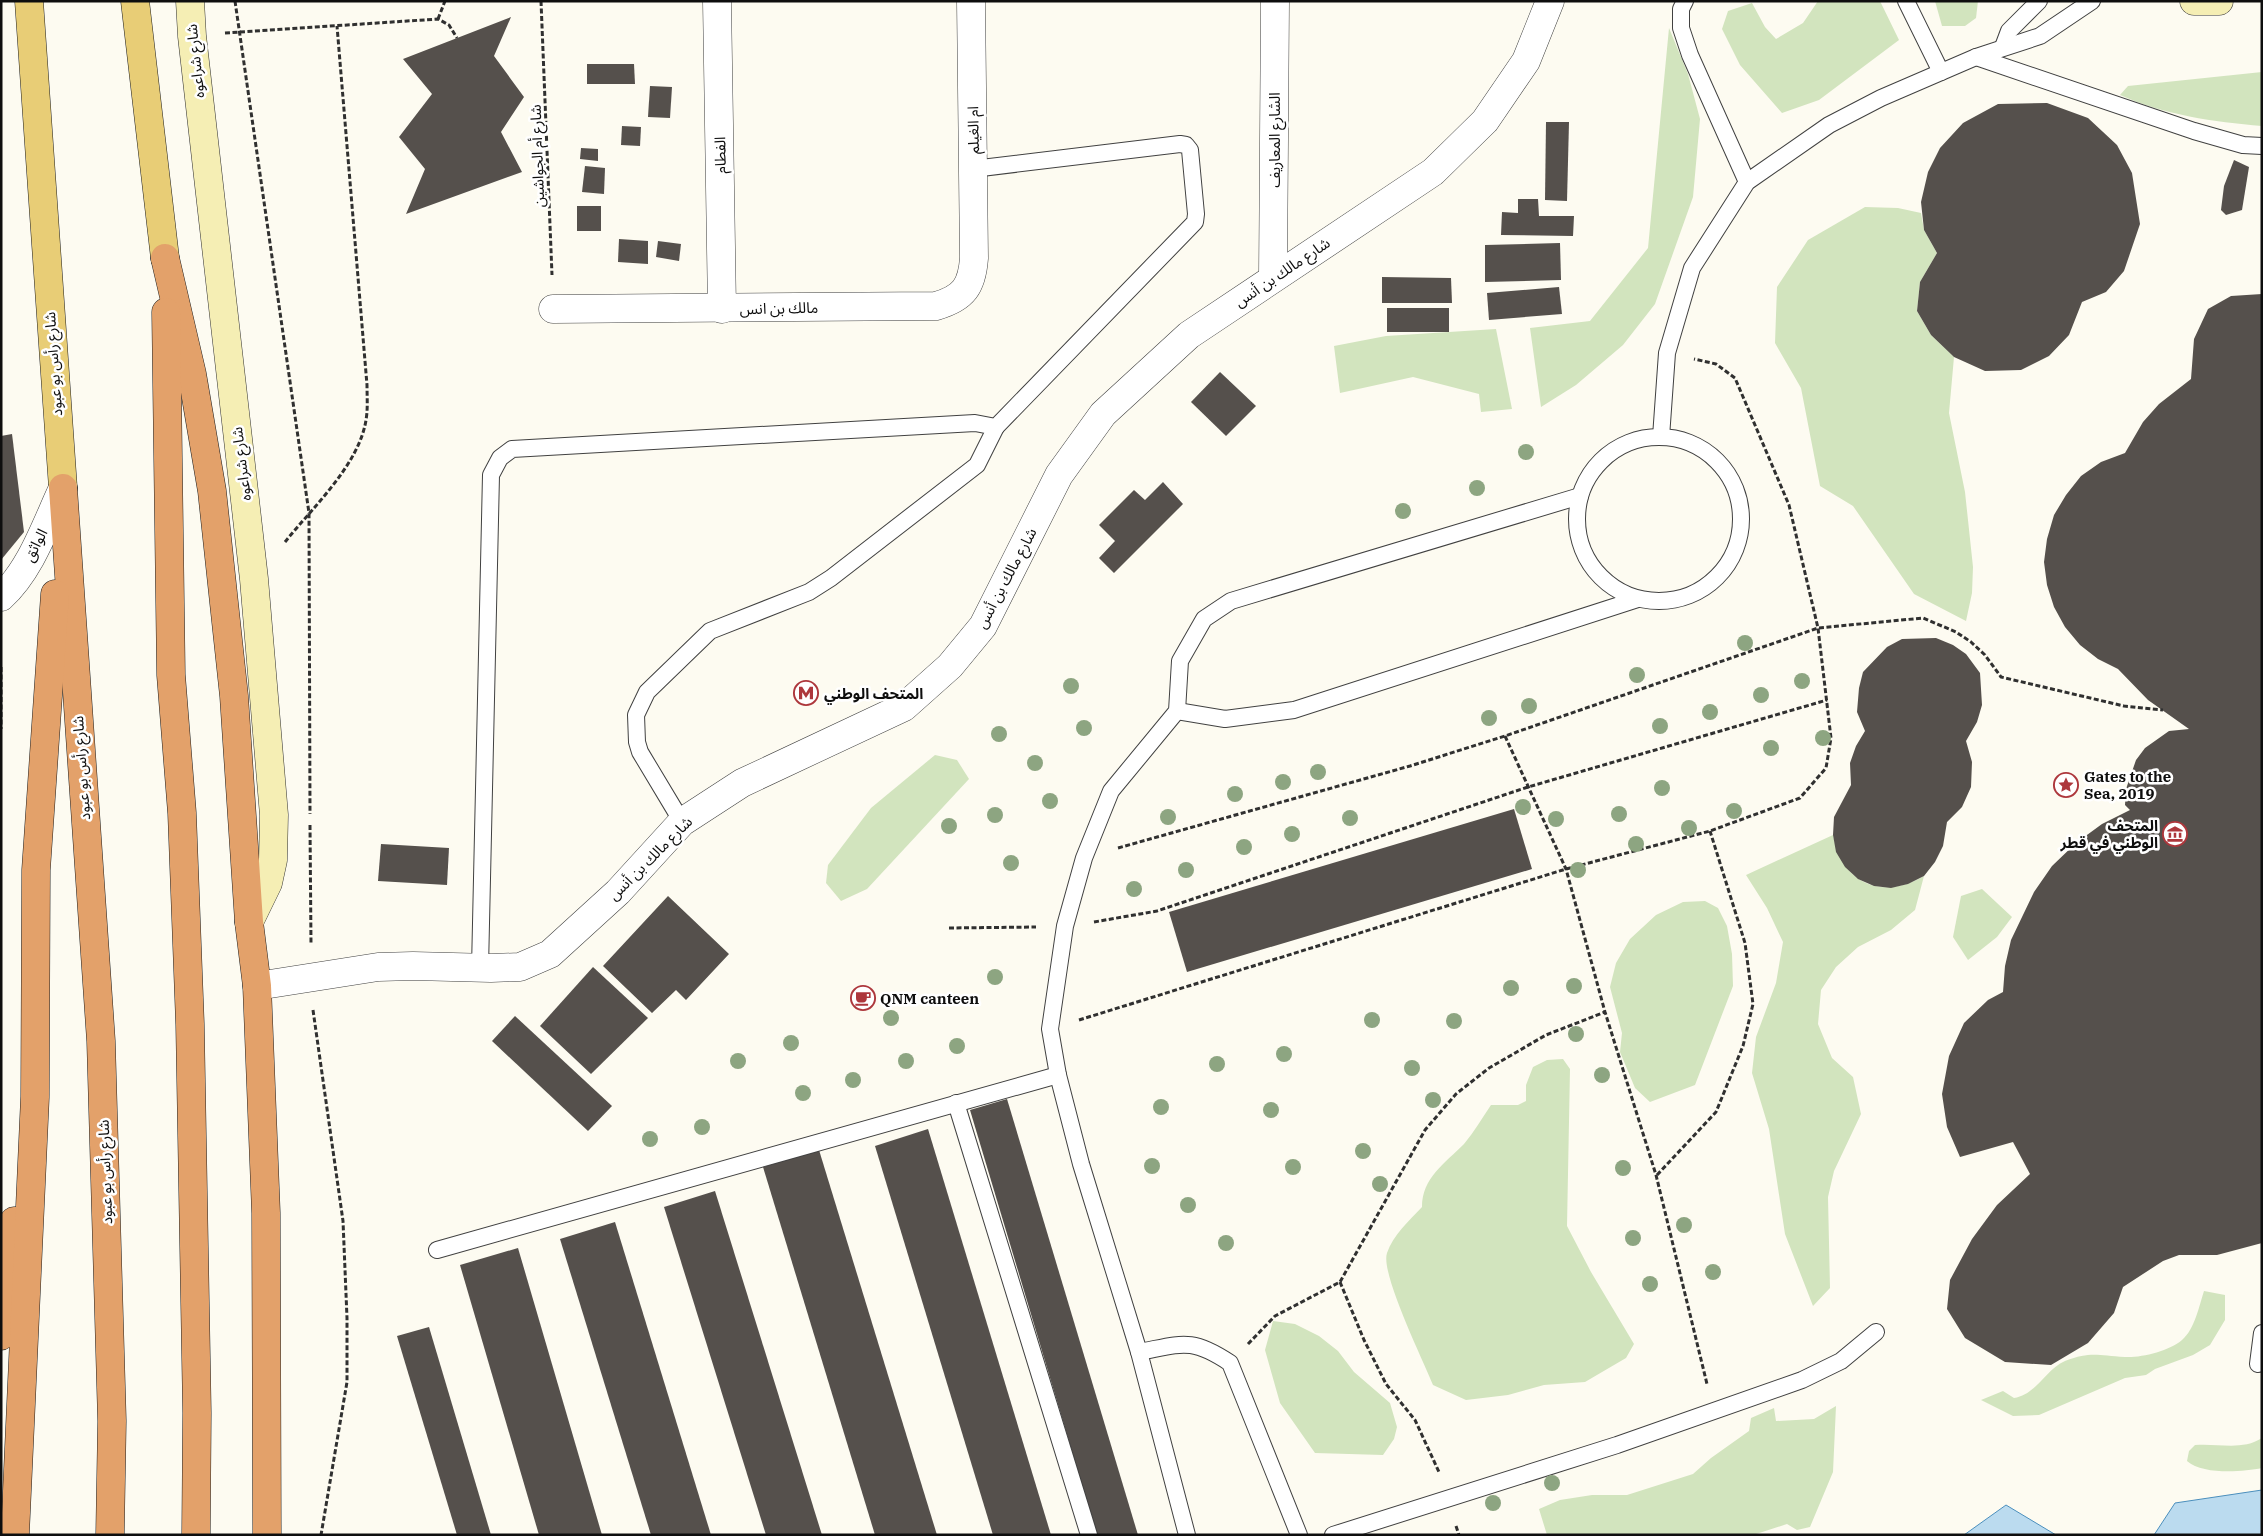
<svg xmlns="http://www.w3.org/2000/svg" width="2263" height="1536" font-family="'IBM Plex Serif','Noto Sans Arabic',serif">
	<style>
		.green { fill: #d2e4be }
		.water { fill: #bbdbef; stroke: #4b8fbd }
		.building { fill: #55504c }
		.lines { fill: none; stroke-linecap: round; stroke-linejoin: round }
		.lane-casing { stroke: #414141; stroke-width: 18 }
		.street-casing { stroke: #414141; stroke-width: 29 }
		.secondary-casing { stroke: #303030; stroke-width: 29 }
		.primary-casing { stroke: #1f1f1f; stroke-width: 29 }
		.highway-casing { stroke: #1f1f1f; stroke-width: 29 }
		.path { stroke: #303030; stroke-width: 3; stroke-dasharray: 5 2.5; stroke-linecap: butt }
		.lane { stroke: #fff; stroke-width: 16 }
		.street { stroke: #fff; stroke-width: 28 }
		.secondary { stroke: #f5eeb4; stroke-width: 28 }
		.primary { stroke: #e8cd76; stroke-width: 28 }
		.highway { stroke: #e3a16a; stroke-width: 28 }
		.tree { fill: #8da581 }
		.labels { text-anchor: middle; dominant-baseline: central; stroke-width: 5; stroke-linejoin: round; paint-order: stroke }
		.street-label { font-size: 15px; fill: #0e0e0e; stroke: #fff }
		.poi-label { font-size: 15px; font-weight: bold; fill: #0e0e0e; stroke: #fff; text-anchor: start }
	</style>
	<rect width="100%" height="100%" fill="#fdfbf1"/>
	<g class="green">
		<path d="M1818 1H1880L1899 40 1819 100 1782 113 1740 65 1722 29 1728 11 1752 3 1765 27 1776 39 1803 23Z"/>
		<path d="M1935 1H1978L1976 18 1965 26H1942Z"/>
		<path d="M1669 28 1688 74 1700 119 1693 197 1655 304 1623 345 1576 385 1541 407 1530 328 1590 321 1648 248Z"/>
		<path d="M2262 72V126C2213 122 2165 115 2120 95L2128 86Z"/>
		<path d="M1865 207 1898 208 1921 213 1924 230 1937 253 1920 282 1917 311 1931 335 1954 357 1949 413 1965 492 1973 567 1972 593 1966 621 1914 594 1853 506 1820 486 1801 388 1775 343 1777 287 1808 240Z"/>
		<path d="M1496 329 1512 409 1481 412 1479 394 1413 377 1340 393 1334 346 1386 336Z"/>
		<path d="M935 755 957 760 969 779 867 889 841 901 826 883 828 865 871 808Z"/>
		<path d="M1833 835C1842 883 1881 901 1924 876L1915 910 1891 930 1858 947 1836 967 1821 990 1818 1024 1832 1058 1853 1077 1861 1114 1834 1171 1828 1197 1830 1288 1813 1306 1785 1234 1769 1129 1752 1073 1756 1037 1776 983 1783 942 1767 908 1746 875Z"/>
		<path d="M1982 889 2012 917 1997 937 1968 960 1953 937 1961 896Z"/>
		<path d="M1705 901 1718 908 1727 926 1732 954 1733 986 1695 1085 1650 1102 1635 1088 1620 1052 1622 1033 1610 987 1616 963 1630 939 1656 915 1683 902Z"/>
		<path d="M1563 1059 1570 1069 1567 1226 1591 1272 1634 1344 1626 1358 1585 1382 1544 1385 1508 1395 1466 1400 1433 1385C1424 1362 1380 1273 1387 1253 1393 1235 1409 1221 1422 1207 1422 1178 1445 1163 1464 1144 1474 1132 1482 1118 1491 1105H1518L1526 1101V1085L1533 1067 1547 1060Z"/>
		<path d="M2204 1291 2225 1295V1320L2210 1345 2193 1355 2155 1369 2146 1375 2125 1378 2039 1415 2013 1416 1981 1400 2003 1391 2014 1398C2036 1395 2045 1370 2065 1361 2092 1351 2098 1356 2125 1357 2141 1358 2169 1351 2182 1340 2195 1329 2199 1306 2204 1291Z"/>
		<path d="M1273 1321 1295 1324 1319 1336 1338 1351 1354 1372 1390 1403 1397 1427 1394 1439 1383 1455 1315 1453 1280 1403 1265 1350Z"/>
		<path d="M1836 1406 1833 1472 1810 1527 1797 1530 1787 1524 1753 1535H1547L1539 1509 1560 1500 1592 1495H1627L1693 1474 1711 1458 1749 1431 1751 1418 1774 1408 1776 1421 1814 1419Z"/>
		<path d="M2262 1438V1468C2242 1472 2203 1475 2187 1461L2189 1451 2195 1445C2218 1443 2242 1451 2262 1438Z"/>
	</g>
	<g class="water">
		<path d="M2262 1490V1535H2154L2175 1503Z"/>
		<path d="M2006 1505 2056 1535H1964Z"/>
	</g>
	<g class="building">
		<path d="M511 17 494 56 524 97 501 132 522 172 406 214 425 169 399 137 432 94 403 59Z"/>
		<path d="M587 64H634L635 84H587Z"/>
		<path d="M650 86 672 87 670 118 648 117Z"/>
		<path d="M2047 103 2088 118 2117 145 2132 173 2140 224 2124 271 2106 292 2082 302 2069 335 2049 356 2021 370 1985 371 1954 357 1931 335 1917 311 1920 282 1937 253 1924 230 1921 202 1928 172 1940 148 1963 123 1998 104Z"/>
		<path d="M1546 122H1569L1567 201 1545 200Z"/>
		<path d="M622 126 641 127 640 146 621 145Z"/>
		<path d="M581 148 598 149V161L580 159Z"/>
		<path d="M2234 160 2249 167 2242 210 2226 215 2221 210 2224 186Z"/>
		<path d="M585 166 605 168 604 194 582 192Z"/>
		<path d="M1518 199H1538L1539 216H1574L1573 236 1501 235 1502 212 1518 213Z"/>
		<rect x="577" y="206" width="24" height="25"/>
		<path d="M619 239 648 241V264L618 262Z"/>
		<path d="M658 241 681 244 679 261 656 257Z"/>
		<path d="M1560 243 1561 280 1485 282V245Z"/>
		<path d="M1382 277 1451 278 1452 303H1382Z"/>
		<path d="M1559 287 1562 314 1489 320 1487 293Z"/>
		<path d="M2262 294V1243L2217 1255H2179L2163 1261 2123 1287 2114 1313 2088 1343 2051 1365 2005 1362 1965 1338 1947 1309 1950 1280 1972 1239 1997 1205 2030 1174 2013 1142 1960 1157 1947 1127 1942 1094 1949 1056 1964 1023 1988 1000 2003 992 2005 966 2011 940 2034 892 2052 866 2076 843 2102 824 2130 810 2125 805 2126 789 2136 760 2145 748 2169 731 2189 729 2148 700 2118 669 2098 659 2080 645 2065 627 2054 607 2047 585 2044 562 2047 539 2054 515 2066 495 2081 476 2101 462 2125 453 2143 422 2159 404 2191 379 2194 339 2208 309 2231 296Z"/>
		<rect x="1387" y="308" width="62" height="24"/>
		<path d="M1220 372 1256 406 1226 436 1191 402Z"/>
		<path d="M12 434 24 532 1 560V436Z"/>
		<path d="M1163 482 1183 504 1114 573 1099 558 1115 541 1099 525 1134 490 1145 500Z"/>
		<path d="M1936 638 1953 645 1966 654 1980 673 1982 705 1977 722 1966 741 1972 762 1971 787 1962 807 1947 822 1943 846 1935 862 1924 876 1908 884 1891 888 1874 886 1858 879 1845 867 1836 852 1833 835 1834 817 1851 785 1850 763 1856 746 1865 731 1857 712 1859 688 1863 672 1887 647 1902 639Z"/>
		<path d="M1514 809 1532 869 1187 972 1169 912Z"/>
		<path d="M381 844 449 848 447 885 378 881Z"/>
		<path d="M668 896 729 954 686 1000 676 990 652 1013 603 966Z"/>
		<path d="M593 967 648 1018 591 1074 540 1026Z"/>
		<path d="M515 1016 612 1106 588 1131 492 1041Z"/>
		<path d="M1007 1099 1138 1535H1097L970 1110Z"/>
		<path d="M928 1129 1051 1535H993L875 1146Z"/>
		<path d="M819 1150 937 1535H875L763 1167Z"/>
		<path d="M715 1191 822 1535H766L664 1207Z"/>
		<path d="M615 1222 711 1535H651L560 1239Z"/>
		<path d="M518 1248 602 1535H539L460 1265Z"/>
		<path d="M429 1327 491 1535H457L397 1336Z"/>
	</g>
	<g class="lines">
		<defs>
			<g id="lane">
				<path d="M1685 1 1681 9V28L1690 55 1747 182"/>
				<path d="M1906 1 1941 72"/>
				<path d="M2003 47 2009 31 2039 1"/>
				<path d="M1976 57 2194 131 2243 145 2262 146"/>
				<path d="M1661 437 1667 353 1692 268 1747 182 1829 125 1881 98 1976 57 2040 36 2092 1"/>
				<circle cx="1659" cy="519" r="82"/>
				<path d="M1177 711 1225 719 1294 710 1638 599"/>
				<path d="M682 822 640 752 637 742 636 715 647 692 710 631 809 592 831 578 977 465 996 427"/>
				<path d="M480 968 491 475 500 458 512 449 975 423 996 427 1195 222 1196 214 1190 150 1186 145 1180 144 973 169"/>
				<path d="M956 1103 1089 1535"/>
				<path d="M437 1250 1058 1075"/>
				<path d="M1139 1352C1182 1344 1191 1337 1230 1363L1299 1535"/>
				<path d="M2258 1364 2262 1333"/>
				<path d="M1187 1535 1139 1352 1081 1164 1058 1075 1050 1029 1065 926 1084 858 1111 791 1177 711 1180 661 1204 619 1231 601 1580 496"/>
				<path d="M1333 1535 1617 1445 1802 1380 1841 1361 1876 1332"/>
			</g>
			<g id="street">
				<path d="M717 1 722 309"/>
				<path d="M1273 278 1275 1"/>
				<path d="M553 309 936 306C964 298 972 286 974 258L971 1"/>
				<path d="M1 597C31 570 46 524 63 488"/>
				<path d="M257 986 378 967 413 966 491 968 520 967 550 954 618 892 682 822 742 783 904 707 950 666 983 626 1059 475 1103 414 1189 335 1433 172 1485 121 1526 61 1550 1"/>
			</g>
			<g id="secondary">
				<path d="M190 1 192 36 254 579 274 815 273 860 268 883 249 922"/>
				<path d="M2194 1H2219"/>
			</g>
			<g id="primary">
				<path d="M29 1 63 488"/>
				<path d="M135 1 165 258"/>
			</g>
			<g id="highway">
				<path d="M165 258 192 374 212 491 234 696 249 922 257 986 266 1213 267 1535"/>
				<path d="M166 312 171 675 182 813 190 1024 197 1413 196 1535"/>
				<path d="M63 488 101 1041 112 1421 110 1535"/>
				<path d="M1 1336 14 1221"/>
				<path d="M15 1535 35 1097 36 870 55 594"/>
			</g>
		</defs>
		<use href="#lane" class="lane-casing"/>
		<use href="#street" class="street-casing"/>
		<use href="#secondary" class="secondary-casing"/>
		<use href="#primary" class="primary-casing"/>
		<use href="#highway" class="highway-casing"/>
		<g class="path">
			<path d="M235 1 309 513 310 814"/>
			<path d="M541 1 552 275"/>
			<path d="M438 19 445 1"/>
			<path d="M225 33 438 19 449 25 457 38"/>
			<path d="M285 542C312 508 359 465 366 420 368 409 367 397 367 385L337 26"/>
			<path d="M1 667V729"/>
			<path d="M1505 736 1566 869 1605 1012 1656 1175 1707 1384"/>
			<path d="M310 825 311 944"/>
			<path d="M1118 848 1410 766 1505 736 1818 628 1923 618 1956 632 1971 642 1985 655 2001 677 2124 706 2163 710"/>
			<path d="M1094 922 1157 911 1528 787 1827 700"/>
			<path d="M949 928 1036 927"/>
			<path d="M313 1010 343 1221 347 1318V1382L321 1535"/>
			<path d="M1079 1020 1566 869 1710 831 1800 798 1826 768 1831 738 1818 628 1789 505 1735 378 1716 364 1694 359"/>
			<path d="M1657 1175 1716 1112 1743 1046 1753 1004 1745 943 1710 831"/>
			<path d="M1340 1282 1364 1340 1386 1384 1415 1420 1439 1472"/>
			<path d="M1248 1344 1275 1316 1340 1282 1425 1130 1456 1094 1489 1068 1546 1035 1605 1012"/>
			<path d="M1456 1526 1459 1535"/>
		</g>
		<use href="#lane" class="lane"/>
		<use href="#street" class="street"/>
		<use href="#secondary" class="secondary"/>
		<use href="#primary" class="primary"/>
		<use href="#highway" class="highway"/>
	</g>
	<g class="tree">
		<circle cx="1526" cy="452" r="8"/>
		<circle cx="1477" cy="488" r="8"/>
		<circle cx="1403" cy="511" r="8"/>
		<circle cx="1745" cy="643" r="8"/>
		<circle cx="1637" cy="675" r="8"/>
		<circle cx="1802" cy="681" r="8"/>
		<circle cx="1071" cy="686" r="8"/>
		<circle cx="1761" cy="695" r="8"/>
		<circle cx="1529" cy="706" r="8"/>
		<circle cx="1710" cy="712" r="8"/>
		<circle cx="1489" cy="718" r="8"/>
		<circle cx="1660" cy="726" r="8"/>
		<circle cx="1084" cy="728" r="8"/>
		<circle cx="999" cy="734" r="8"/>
		<circle cx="1823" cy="738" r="8"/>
		<circle cx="1771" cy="748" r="8"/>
		<circle cx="1035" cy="763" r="8"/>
		<circle cx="1318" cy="772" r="8"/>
		<circle cx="1283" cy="782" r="8"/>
		<circle cx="1662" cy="788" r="8"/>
		<circle cx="1235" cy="794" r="8"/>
		<circle cx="1050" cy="801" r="8"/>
		<circle cx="1523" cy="807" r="8"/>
		<circle cx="1734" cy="811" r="8"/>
		<circle cx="1619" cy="814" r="8"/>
		<circle cx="995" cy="815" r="8"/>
		<circle cx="1168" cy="817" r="8"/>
		<circle cx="1350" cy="818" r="8"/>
		<circle cx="1556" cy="819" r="8"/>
		<circle cx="949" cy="826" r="8"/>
		<circle cx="1689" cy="828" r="8"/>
		<circle cx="1292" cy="834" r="8"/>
		<circle cx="1636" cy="844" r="8"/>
		<circle cx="1244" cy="847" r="8"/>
		<circle cx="1011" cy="863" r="8"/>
		<circle cx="1186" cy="870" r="8"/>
		<circle cx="1578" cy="870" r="8"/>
		<circle cx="1134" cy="889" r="8"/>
		<circle cx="995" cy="977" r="8"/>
		<circle cx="1574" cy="986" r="8"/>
		<circle cx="1511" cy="988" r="8"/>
		<circle cx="891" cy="1018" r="8"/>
		<circle cx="1372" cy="1020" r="8"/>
		<circle cx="1454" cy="1021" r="8"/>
		<circle cx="1576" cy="1034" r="8"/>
		<circle cx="791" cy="1043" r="8"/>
		<circle cx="957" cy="1046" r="8"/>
		<circle cx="1284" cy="1054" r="8"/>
		<circle cx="738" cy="1061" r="8"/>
		<circle cx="906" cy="1061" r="8"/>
		<circle cx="1217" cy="1064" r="8"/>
		<circle cx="1412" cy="1068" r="8"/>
		<circle cx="1602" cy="1075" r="8"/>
		<circle cx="853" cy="1080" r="8"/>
		<circle cx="803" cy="1093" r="8"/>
		<circle cx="1433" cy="1100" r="8"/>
		<circle cx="1161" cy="1107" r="8"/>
		<circle cx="1271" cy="1110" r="8"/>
		<circle cx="702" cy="1127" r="8"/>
		<circle cx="650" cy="1139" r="8"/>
		<circle cx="1363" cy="1151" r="8"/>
		<circle cx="1152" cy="1166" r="8"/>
		<circle cx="1293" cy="1167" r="8"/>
		<circle cx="1623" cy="1168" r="8"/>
		<circle cx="1380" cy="1184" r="8"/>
		<circle cx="1188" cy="1205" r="8"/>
		<circle cx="1684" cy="1225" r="8"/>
		<circle cx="1633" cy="1238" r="8"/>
		<circle cx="1226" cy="1243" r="8"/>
		<circle cx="1713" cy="1272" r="8"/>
		<circle cx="1650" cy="1284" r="8"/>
		<circle cx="1552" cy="1483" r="8"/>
		<circle cx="1493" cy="1503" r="8"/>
	</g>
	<defs>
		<symbol id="metro-ring" viewBox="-11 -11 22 22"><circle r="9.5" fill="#fff" stroke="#ad373c" stroke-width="1.5"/><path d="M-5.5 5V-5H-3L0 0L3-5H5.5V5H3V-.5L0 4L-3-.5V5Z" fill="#ad373c"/></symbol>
		<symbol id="sight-ring" viewBox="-11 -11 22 22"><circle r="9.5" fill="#fff" stroke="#ad373c" stroke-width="1.5"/><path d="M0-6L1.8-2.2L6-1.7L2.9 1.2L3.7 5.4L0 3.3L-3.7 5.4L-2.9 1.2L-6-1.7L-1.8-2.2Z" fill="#ad373c"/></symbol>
		<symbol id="museum-ring" viewBox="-11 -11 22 22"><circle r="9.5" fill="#fff" stroke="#ad373c" stroke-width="1.5"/><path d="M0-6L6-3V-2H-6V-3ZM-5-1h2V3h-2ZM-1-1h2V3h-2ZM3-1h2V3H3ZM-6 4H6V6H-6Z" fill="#ad373c"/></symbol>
		<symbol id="cafe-ring" viewBox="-11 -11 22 22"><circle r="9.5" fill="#fff" stroke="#ad373c" stroke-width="1.5"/><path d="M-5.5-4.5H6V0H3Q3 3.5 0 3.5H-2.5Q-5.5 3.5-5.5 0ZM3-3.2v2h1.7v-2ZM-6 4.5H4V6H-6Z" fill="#ad373c"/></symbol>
	</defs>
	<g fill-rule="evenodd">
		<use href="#metro-ring" x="792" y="679" width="28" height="28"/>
		<use href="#sight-ring" x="2052" y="771" width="28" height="28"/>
		<use href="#museum-ring" x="2161" y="820" width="28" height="28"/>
		<use href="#cafe-ring" x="849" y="984" width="28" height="28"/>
	</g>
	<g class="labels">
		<g class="street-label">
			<text transform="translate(195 61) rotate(-96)">شارع شراعوه</text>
			<text transform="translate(973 130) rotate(-91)">ام الغيلم</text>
			<text transform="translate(1274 140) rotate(-90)">الشارع المعاريف</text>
			<text transform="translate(720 155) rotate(-91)">الفطام</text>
			<text transform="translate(537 156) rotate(-92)">شارع أم الجواشين</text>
			<text transform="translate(1282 272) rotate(-34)">شارع مالك بن أنس</text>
			<text transform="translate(779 308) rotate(-1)">مالك بن انس</text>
			<text transform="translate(53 364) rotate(-94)">شارع رأس بو عبود</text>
			<text transform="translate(241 464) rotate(-97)">شارع شراعوه</text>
			<text transform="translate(35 545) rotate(-63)">الواثق</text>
			<text transform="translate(1006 578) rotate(-62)">شارع مالك بن أنس</text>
			<text transform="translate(81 768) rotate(-94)">شارع رأس بو عبود</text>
			<text transform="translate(650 858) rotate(-45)">شارع مالك بن أنس</text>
			<text transform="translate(105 1172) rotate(-92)">شارع رأس بو عبود</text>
		</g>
		<g class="poi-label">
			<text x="824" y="693">المتحف الوطني</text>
			<text x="2084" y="776">Gates to the<tspan x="2084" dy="17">Sea, 2019</tspan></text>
			<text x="2158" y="825" text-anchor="end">المتحف<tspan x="2158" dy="17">الوطني في قطر</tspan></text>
			<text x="880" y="998">QNM canteen</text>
		</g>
	</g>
	<rect width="2263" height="1536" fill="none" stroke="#0e0e0e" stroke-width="5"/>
</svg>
